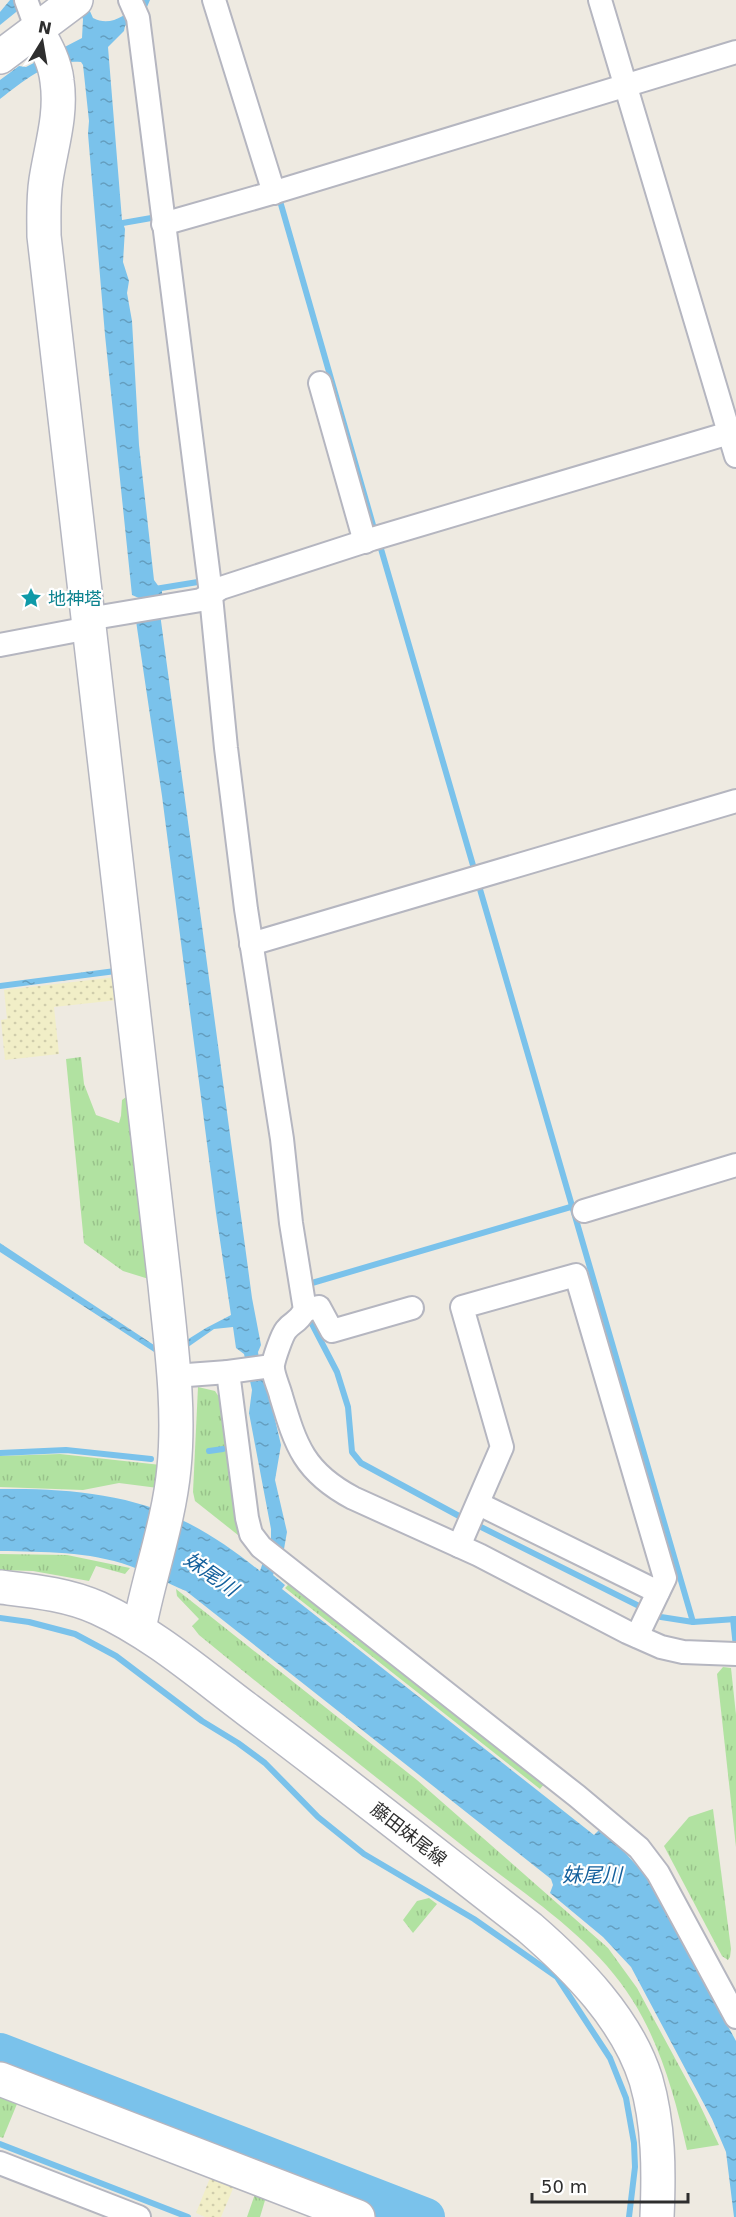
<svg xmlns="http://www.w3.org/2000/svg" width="736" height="2217" font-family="'DejaVu Sans','Noto Sans JP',sans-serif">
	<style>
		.grass { fill: url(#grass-tufts) }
		.sand { fill: url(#sand-dots) }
		.water { fill: url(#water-ripples) }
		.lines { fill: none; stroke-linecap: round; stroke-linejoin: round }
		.stream { stroke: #7ac2eb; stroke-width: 6 }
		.river { stroke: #7ac2eb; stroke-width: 38 }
		.street-casing { stroke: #b5b6c0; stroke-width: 26 }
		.secondary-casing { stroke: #b5b6c0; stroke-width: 36 }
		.street { stroke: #fff; stroke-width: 22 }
		.secondary { stroke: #fff; stroke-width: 33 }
		.labels { text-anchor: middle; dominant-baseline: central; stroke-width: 4.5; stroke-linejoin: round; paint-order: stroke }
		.culture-label { font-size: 18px; fill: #0d838f; stroke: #fff; text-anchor: start }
		.street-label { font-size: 18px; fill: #2e2e2e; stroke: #fff }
		.water-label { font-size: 20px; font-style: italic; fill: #14609c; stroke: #fff }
	</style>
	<defs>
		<pattern id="grass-tufts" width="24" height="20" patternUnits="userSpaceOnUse" patternTransform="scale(1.5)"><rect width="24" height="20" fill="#b1e2a1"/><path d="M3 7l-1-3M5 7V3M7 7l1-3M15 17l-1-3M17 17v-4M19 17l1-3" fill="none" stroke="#99c28b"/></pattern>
		<pattern id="sand-dots" width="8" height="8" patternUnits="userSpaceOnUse" patternTransform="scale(1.5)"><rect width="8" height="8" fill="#f1eec7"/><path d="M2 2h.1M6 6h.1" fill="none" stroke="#cfccab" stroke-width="1.8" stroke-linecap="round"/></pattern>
		<pattern id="water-ripples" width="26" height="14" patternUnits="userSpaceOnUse" patternTransform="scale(1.5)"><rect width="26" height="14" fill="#7ac2eb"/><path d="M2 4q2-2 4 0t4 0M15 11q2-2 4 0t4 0" fill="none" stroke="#649ebf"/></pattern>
	</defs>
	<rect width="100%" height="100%" fill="#eeeae1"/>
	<g class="grass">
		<path d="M81 1057 84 1084 96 1115 119 1123 121 1116 122 1100 126 1097 132 1098 152 1280 123 1271 84 1243 66 1059Z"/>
		<path d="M198 1387 215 1391 223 1403 243 1539 195 1501 193 1492Z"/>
		<path d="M60 1454 161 1465 158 1488 119 1483 83 1490 0 1487V1456Z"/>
		<path d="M0 1554 67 1555 130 1568 125 1574 96 1566 89 1581 33 1571 0 1570Z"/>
		<path d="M277 1570 545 1783 540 1789 285 1588 288 1585 275 1574Z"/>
		<path d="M176 1589 417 1780 608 1948 637 1988 697 2099 719 2145 687 2150C675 2097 661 2046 633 2001 594 1938 529 1898 473 1854 381 1781 289 1709 199 1635L192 1626 199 1619 177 1596Z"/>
		<path d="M723 1667 731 1668 736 1715V1847L717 1674Z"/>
		<path d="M713 1809 731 1949 730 1957 728 1960 722 1956 664 1846 689 1817Z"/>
		<path d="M429 1898 437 1904 413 1933 403 1920 417 1901Z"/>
		<path d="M0 2092 19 2099 3 2138 0 2137Z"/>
		<path d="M255 2194 266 2197 260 2217H247Z"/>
	</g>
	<g class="sand">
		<path d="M116 977 118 1000 54 1007 59 1054 5 1060 1 1020 7 1019 4 990Z"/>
		<path d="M212 2173 235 2184 221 2217H205L196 2213Z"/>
	</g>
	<g class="water">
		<path d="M10 0H31L0 25V12Z"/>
		<path d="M73 0H85L93 18C110 27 124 16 138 5V0H150L147 7 125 26 124 31 108 47 122 220 125 229 123 262 129 281 127 293 132 321 139 445 154 580 162 591V596L159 597 161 621 252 1298 261 1345 258 1352 262 1378 270 1398 281 1445 275 1480 287 1532 284 1549 273 1575 285 1585 282 1589 594 1835 602 1827 646 1876 736 2041V2217H734L726 2152 712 2119 631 1967 603 1937 550 1893 553 1885 551 1879 186 1591C167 1583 149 1573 130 1566 88 1551 44 1552 0 1551V1489C63 1488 131 1493 188 1523 214 1536 237 1553 260 1571L271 1538V1529L249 1413 252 1390 244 1354 236 1348 233 1327 214 1329 168 1361 0 1252V1243L166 1353 206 1328 231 1315 216 1213 162 796 136 621 141 599 132 595 105 335 88 134 89 121 83 65 81 62C48 59 25 80 0 99V80L19 66 26 67 82 38 83 19Z"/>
		<path d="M115 968 116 974 0 989V983Z"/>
	</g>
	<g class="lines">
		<g class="stream">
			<path d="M280 201 375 532"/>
			<path d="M117 224 157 217"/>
			<path d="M379 542 693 1622"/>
			<path d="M155 589 204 581"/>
			<path d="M312 1283 574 1206"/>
			<path d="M311 1322 337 1372 348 1407 352 1452 361 1463 459 1516 661 1617 693 1622 736 1619"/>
			<path d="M209 1451 223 1449"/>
			<path d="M0 1453 66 1450 151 1459"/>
			<path d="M0 1618 29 1622 75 1634 116 1656 202 1721 238 1743 265 1763 318 1817 364 1854 474 1919 557 1977 610 2058 626 2098 634 2143 635 2167 629 2217"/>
			<path d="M733 1619 736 1647"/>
			<path d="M0 2144 188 2217"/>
		</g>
		<path class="river" d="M0 2052 426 2217"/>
		<defs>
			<g id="street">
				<path d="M26 0 37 30"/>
				<path d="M130 0 138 18 210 586 226 748 246 909 282 1139 291 1223 305 1310C297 1324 293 1321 286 1330 282 1335 274 1358 273 1365 272 1374 279 1387 281 1396 296 1446 304 1472 353 1498L479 1555 627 1632 661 1647 683 1652 736 1654"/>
				<path d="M214 0 274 193"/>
				<path d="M600 0 736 456"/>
				<path d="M163 224 272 193 736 52"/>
				<path d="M320 383 365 542"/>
				<path d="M88 619 201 600 221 588 372 539 736 431"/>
				<path d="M0 645 89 628"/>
				<path d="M251 944 736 801"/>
				<path d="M584 1211 736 1165"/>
				<path d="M305 1310 319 1307 332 1331 412 1308"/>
				<path d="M228 1372 247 1518 251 1534 261 1547 577 1796 639 1848 658 1873 736 2017"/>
				<path d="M174 1376 228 1372 272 1366"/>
				<path d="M479 1504 658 1592"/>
				<path d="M459 1546 502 1447 462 1307 576 1275 665 1578 637 1636"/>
				<path d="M0 2163 139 2217"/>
			</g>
			<g id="secondary">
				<path d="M37 30C46 46 55 62 57 81 62 115 51 147 46 180 43 199 44 217 44 236L165 1285C171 1345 180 1407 174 1468 169 1522 149 1576 139 1629"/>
				<path d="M0 57 76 0"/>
				<path d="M0 1587C33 1591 67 1594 98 1608 153 1633 200 1674 248 1710 343 1781 436 1855 530 1928 576 1968 627 2019 646 2080 659 2125 659 2171 657 2217"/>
				<path d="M0 2079 358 2217"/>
			</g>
		</defs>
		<use href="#street" class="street-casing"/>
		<use href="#secondary" class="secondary-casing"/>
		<use href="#street" class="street"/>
		<use href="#secondary" class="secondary"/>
	</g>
	<defs>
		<symbol id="sight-bare" viewBox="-9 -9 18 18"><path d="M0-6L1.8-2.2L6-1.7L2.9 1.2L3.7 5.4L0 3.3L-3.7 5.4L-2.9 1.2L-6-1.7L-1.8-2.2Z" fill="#0f9aa8" stroke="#fff" stroke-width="2.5" paint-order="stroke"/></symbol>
	</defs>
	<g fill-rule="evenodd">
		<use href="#sight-bare" x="16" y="583" width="30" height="30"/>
	</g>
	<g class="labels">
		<g class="culture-label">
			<text x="48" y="598">地神塔</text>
		</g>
		<g class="street-label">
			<text transform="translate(409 1834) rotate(38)">藤田妹尾線</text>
		</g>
		<g class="water-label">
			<text transform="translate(211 1574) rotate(35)">妹尾川</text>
			<text x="592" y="1875">妹尾川</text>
		</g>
	</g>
	<g transform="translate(42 42) rotate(11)" stroke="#ffffff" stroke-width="4.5" paint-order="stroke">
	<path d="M0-4.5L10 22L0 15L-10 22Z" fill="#2e2e2e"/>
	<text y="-9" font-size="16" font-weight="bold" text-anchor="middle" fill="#2e2e2e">N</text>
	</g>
	<path d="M532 2193v9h156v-9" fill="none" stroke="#2e2e2e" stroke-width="3"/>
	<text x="541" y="2193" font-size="18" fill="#2e2e2e" stroke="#ffffff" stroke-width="4.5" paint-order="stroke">50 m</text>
</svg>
